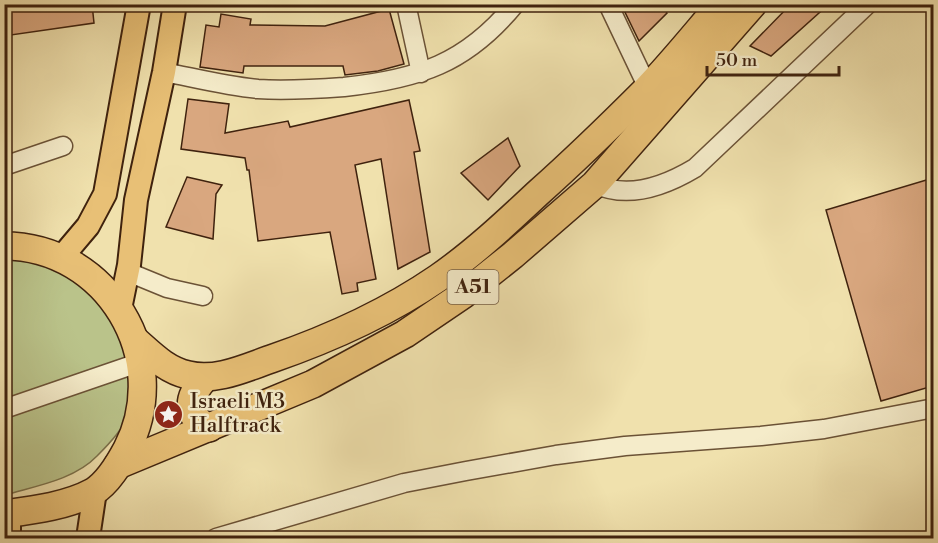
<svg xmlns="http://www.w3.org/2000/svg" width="938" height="543" font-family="'Libre Bodoni',serif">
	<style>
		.green { fill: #bac38a; stroke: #7c724c; stroke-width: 1.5 }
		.building { fill: #d9a77f; stroke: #3f220e; stroke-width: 1.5 }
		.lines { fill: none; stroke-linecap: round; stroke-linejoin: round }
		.minor-casing { stroke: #6b5236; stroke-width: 21 }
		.major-casing { stroke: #3f220e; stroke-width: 26 }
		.highway-casing { stroke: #3f220e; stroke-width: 30 }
		.minor { stroke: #f5ecca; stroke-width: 18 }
		.major { stroke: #e8c076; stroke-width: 22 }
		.highway { stroke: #e8c076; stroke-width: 27 }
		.labels { text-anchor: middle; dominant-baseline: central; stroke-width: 5; stroke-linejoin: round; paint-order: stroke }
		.shield { fill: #f5ecca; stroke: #765f46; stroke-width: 1.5 }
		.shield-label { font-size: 20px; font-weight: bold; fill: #3f220e }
		.poi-label { font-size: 21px; fill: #3f220e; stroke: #f5ecca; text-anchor: start }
	</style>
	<rect width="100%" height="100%" fill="#f0e1ad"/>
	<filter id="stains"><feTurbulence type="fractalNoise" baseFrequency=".00333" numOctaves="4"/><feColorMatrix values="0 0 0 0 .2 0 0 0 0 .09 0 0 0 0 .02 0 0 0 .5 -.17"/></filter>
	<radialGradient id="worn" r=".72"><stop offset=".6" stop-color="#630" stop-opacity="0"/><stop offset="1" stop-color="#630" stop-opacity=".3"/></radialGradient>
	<path class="green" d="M5 258C79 259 137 323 128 397 127 404 128 413 125 420 123 429 104 449 97 456 74 480 35 486 5 495Z"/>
	<g class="building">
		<path d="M4 4H92L94 23 4 36Z"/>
		<path d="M621 4H662L667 13 639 41Z"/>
		<path d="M791 4H829L771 56 750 46Z"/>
		<path d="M389 9 404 64 378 71 345 75 343 66H244L243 73 200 67 206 25 219 27 221 14 251 19 250 25 325 26Z"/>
		<path d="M188 99 229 104 225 133 288 121 290 127 409 100 420 151 414 152 430 252 398 269 381 159 355 165 376 279 357 283 358 291 342 294 330 232 258 241 249 170H247L245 158 181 149Z"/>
		<path d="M508 138 520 166 488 200 461 173Z"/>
		<path d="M187 177 222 185 216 194 213 239 166 227Z"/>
		<path d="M933 178V386L881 401 826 210Z"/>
	</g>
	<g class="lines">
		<defs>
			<g id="minor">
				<path d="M406 4 421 73"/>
				<path d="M608 4 648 88"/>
				<path d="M164 72C195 78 226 86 258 89 286 91 316 89 344 87 418 79 466 64 515 4"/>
				<path d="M4 166 63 146"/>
				<path d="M595 184C629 200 665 186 695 168L868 4"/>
				<path d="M128 272 167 288 203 296"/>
				<path d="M4 409 141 362"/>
				<path d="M216 538 404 483 466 471 556 455 625 446 761 436 824 429 934 408"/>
			</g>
			<g id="major">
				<path d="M61 258 88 226 105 194 139 4"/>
				<path d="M120 309 129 265 136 200 164 72 175 4"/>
				<path d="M9 538V514"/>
				<path d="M88 538 95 491"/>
			</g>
			<g id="highway">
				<path d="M4 246C107 246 174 358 127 449 119 464 108 483 93 492 67 506 34 510 4 514"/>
				<path d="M136 341C152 355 166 370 188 375 216 382 245 368 271 359 329 339 387 313 438 278 474 253 506 223 538 193 575 160 611 125 646 90 672 63 696 33 721 4"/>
				<path d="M205 378C188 396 184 415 209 428"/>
				<path d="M118 465 313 384 405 334 464 294 513 255 595 184 753 4"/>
			</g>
		</defs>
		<use href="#minor" class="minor-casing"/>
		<use href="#major" class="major-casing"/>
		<use href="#highway" class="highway-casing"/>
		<use href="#minor" class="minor"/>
		<use href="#major" class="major"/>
		<use href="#highway" class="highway"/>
	</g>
	<defs>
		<symbol id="sight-disc" viewBox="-11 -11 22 22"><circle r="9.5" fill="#8f2418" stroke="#f5ecca"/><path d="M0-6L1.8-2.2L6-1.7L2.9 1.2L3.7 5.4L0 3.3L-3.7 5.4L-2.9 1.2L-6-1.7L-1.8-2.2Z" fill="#fff"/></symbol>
	</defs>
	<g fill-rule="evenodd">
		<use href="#sight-disc" x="152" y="398" width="33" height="33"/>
	</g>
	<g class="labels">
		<rect class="shield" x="447.5" y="270" width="51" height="34" rx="4.5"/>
		<g class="shield-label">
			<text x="473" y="287">A51</text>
		</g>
		<g class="poi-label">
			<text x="190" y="402">Israeli M3<tspan x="190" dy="24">Halftrack</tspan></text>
		</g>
	</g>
	<rect width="938" height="543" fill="none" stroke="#f0e1ad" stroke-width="24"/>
	<rect x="6" y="6" width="926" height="531" fill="none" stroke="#3f220e" stroke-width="3"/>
	<rect x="12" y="12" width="914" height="519" fill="none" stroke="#3f220e" stroke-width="1.5"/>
	<path d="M707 66v9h132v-9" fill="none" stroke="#3f220e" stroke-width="3"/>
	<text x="716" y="66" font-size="18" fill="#3f220e" stroke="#f5ecca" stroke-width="4.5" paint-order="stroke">50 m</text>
	<rect width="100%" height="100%" filter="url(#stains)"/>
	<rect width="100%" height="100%" fill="url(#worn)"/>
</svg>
